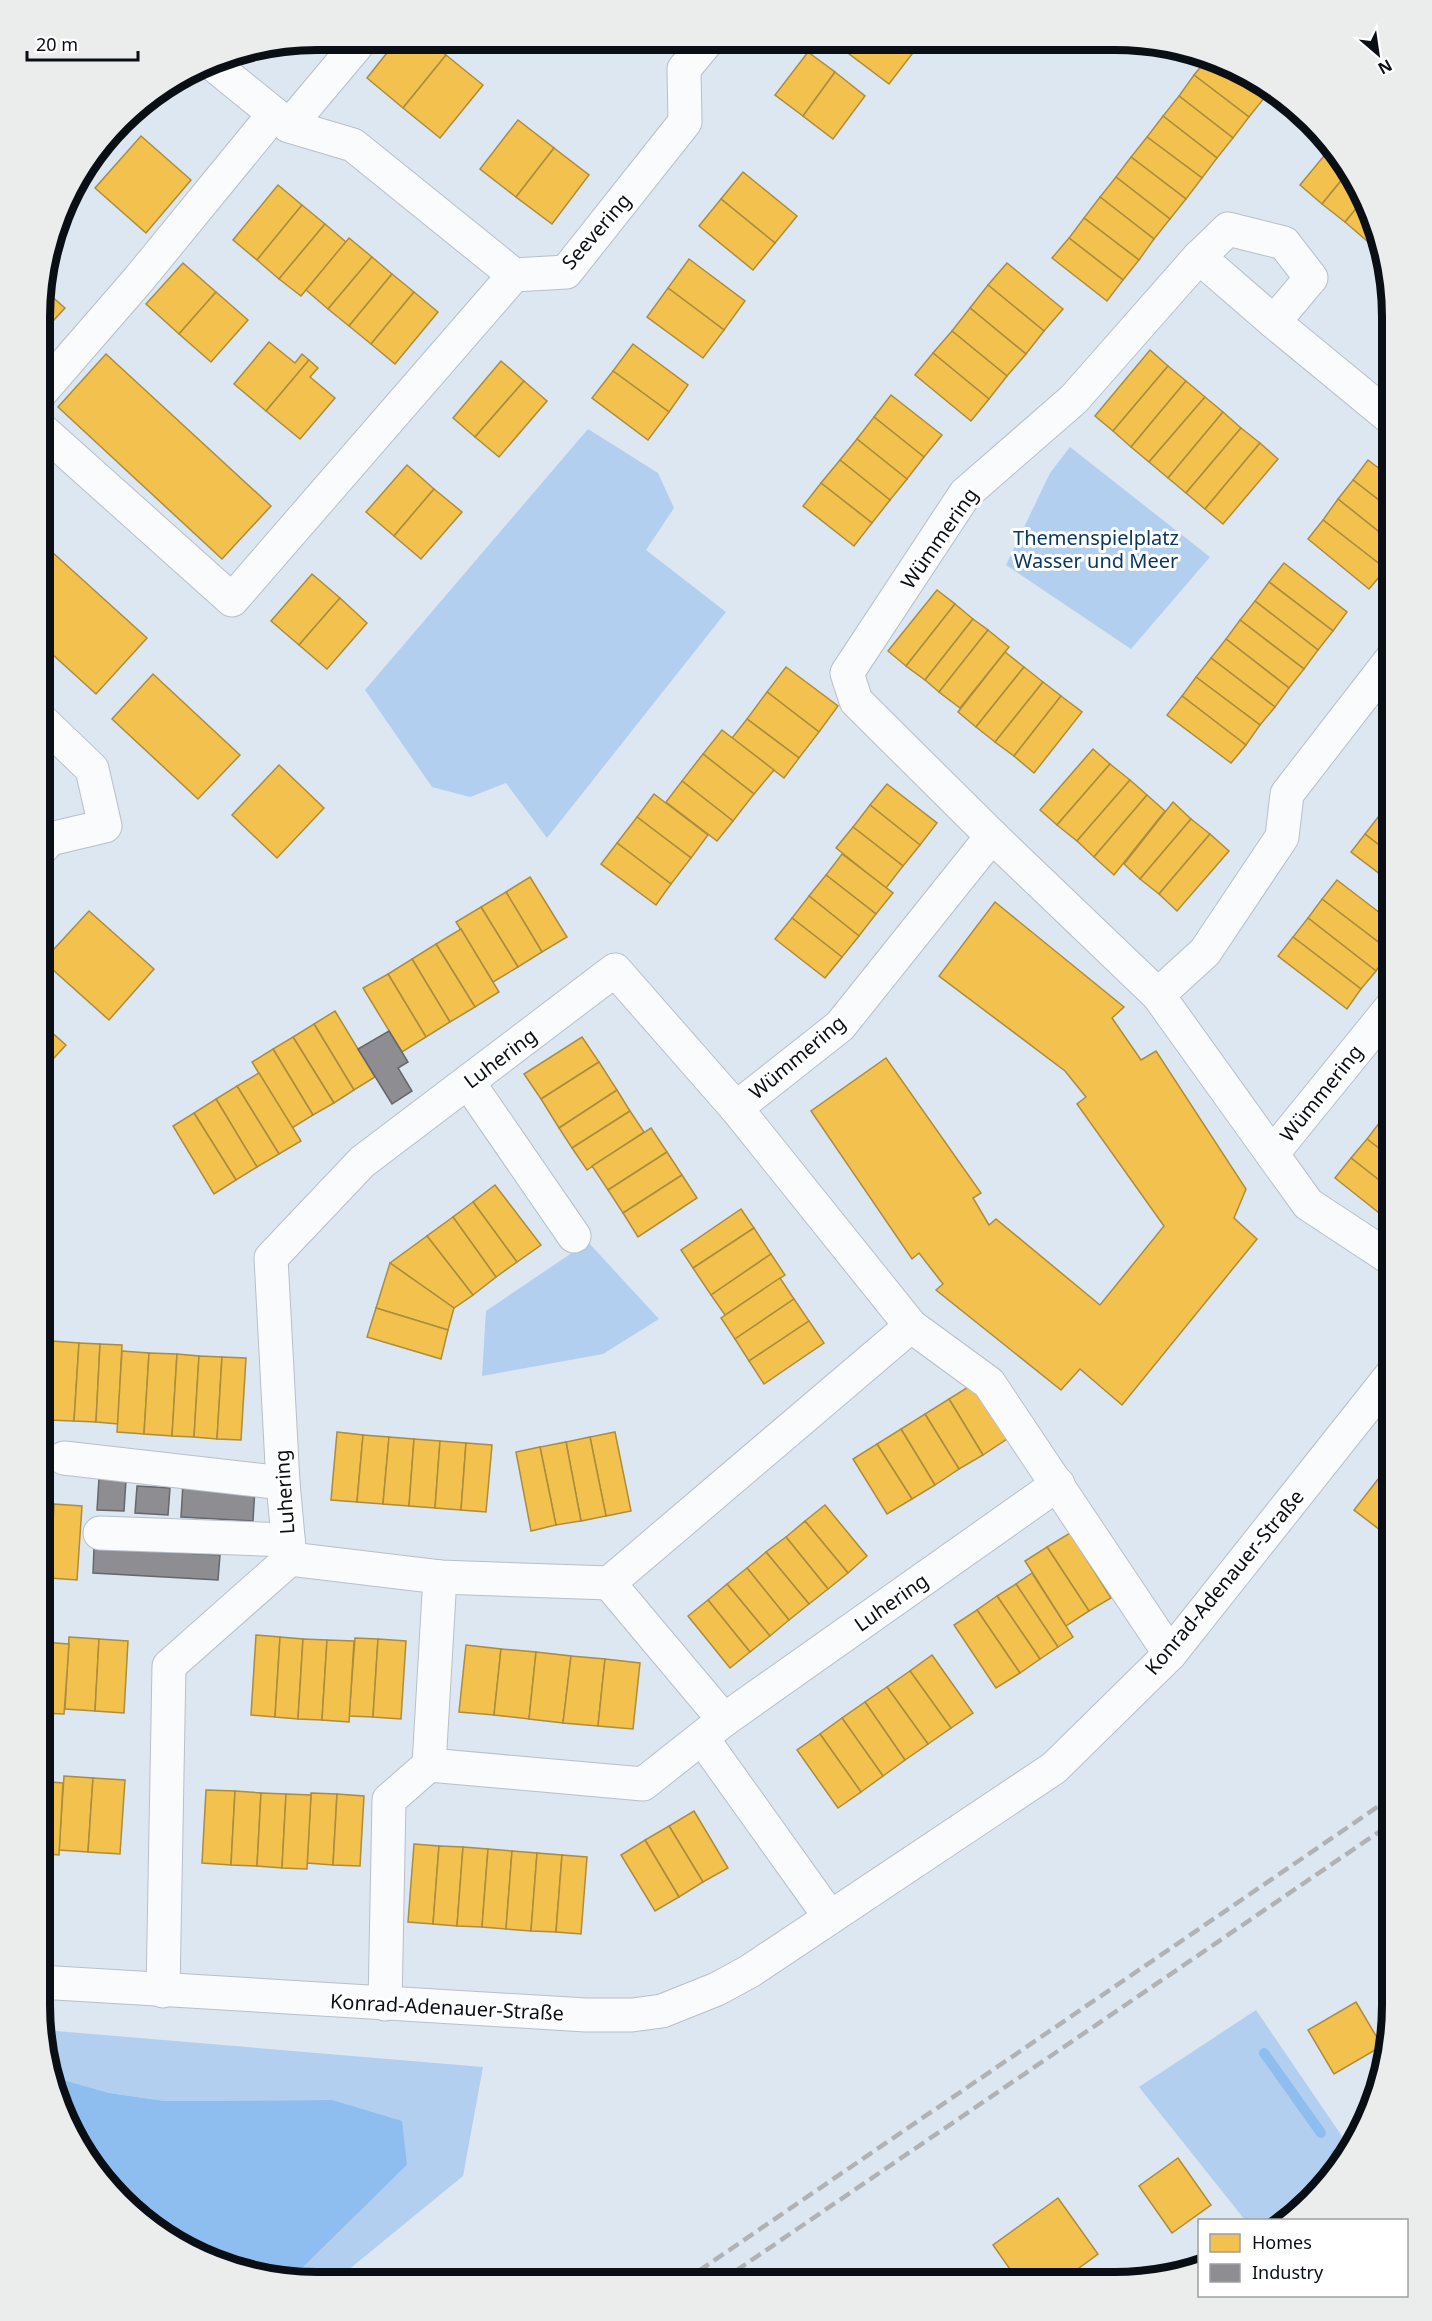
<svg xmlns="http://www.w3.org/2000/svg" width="1432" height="2321" font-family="'Noto Sans',sans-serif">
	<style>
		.green { fill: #b2cfef }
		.water { fill: #8ebdf0 }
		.homes { fill: #f2c14e; stroke: #ac8c3d; stroke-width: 1.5 }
		.industry { fill: #8d8d92; stroke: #65676c; stroke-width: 1.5 }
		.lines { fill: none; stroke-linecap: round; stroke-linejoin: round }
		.stream { stroke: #8ebdf0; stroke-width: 10 }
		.minor-casing { stroke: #b8bfc8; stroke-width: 35 }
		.minor { stroke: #fafbfd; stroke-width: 33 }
		.rail { stroke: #b0b2b5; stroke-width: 4.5; stroke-dasharray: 12 6; stroke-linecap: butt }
		.labels { text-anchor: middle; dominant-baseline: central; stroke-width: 6; stroke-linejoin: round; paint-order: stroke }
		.street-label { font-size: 20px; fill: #090f15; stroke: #fff }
		.park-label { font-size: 20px; fill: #083762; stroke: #fff }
		.rim { fill: none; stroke: #090f15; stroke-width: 8 }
	</style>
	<rect width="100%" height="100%" fill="#dde7f2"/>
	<g class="green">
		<path d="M588 429 658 473 674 508 646 550 726 612 547 838 506 783 470 797 432 787 365 690Z"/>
		<path d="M1070 447 1210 557 1131 649 1006 565 1050 473Z"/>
		<path d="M588 1242 659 1319 603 1354 482 1376 486 1311Z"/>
		<path d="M1256 2010 1350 2148 1336 2173 1289 2220H1245L1139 2087Z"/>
		<path d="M44 2030 483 2067 463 2176 336 2280H290L407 2165 332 2100 165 2101 109 2093 53 2077Z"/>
	</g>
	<path class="water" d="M53 2077 109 2093 165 2101 332 2100 402 2121 407 2165 290 2280H280L210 2261 147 2225 96 2173 60 2111Z"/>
	<g class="homes">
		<path d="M398 39H426L446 55 403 108 367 78Z"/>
		<path d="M636 40H659L651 51Z"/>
		<path d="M851 41H913L919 45 889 84 844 50Z"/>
		<path d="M808 52 835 72 803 116 775 95Z"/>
		<path d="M446 55 483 85 440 138 403 108Z"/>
		<path d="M1209 57 1214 58 1265 97 1249 117 1194 75Z"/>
		<path d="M1214 58 1222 60 1271 89 1265 97Z"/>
		<path d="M835 72 865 96 833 139 803 116Z"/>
		<path d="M1194 75 1249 117 1233 138 1179 96Z"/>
		<path d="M1179 96 1233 138 1217 158 1163 116Z"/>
		<path d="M1163 116 1217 158 1202 178 1147 137Z"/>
		<path d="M518 120 554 148 516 197 480 169Z"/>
		<path d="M141 136 191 180 146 233 95 188Z"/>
		<path d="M1147 137 1202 178 1186 199 1131 157Z"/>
		<path d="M1333 145 1349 171 1322 204 1300 185Z"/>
		<path d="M554 148 589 175 552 224 516 197Z"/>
		<path d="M1131 157 1186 199 1170 219 1116 177Z"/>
		<path d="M1349 171 1365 198 1345 222 1322 204Z"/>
		<path d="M743 172 797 216 775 243 721 199Z"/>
		<path d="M1116 177 1170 219 1154 239 1100 197Z"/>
		<path d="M278 185 302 205 257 260 233 240Z"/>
		<path d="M1100 197 1154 239 1139 260 1084 218Z"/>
		<path d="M1365 198 1372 210 1376 230 1367 241 1345 222Z"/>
		<path d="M721 199 775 243 753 270 699 226Z"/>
		<path d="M302 205 325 224 279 279 257 260Z"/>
		<path d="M1084 218 1139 260 1123 280 1069 238Z"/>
		<path d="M325 224 346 242 301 296 279 279Z"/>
		<path d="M349 238 372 257 328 309 306 290Z"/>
		<path d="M1069 238 1123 280 1107 301 1052 258Z"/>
		<path d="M372 257 392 274 349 326 328 309Z"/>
		<path d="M689 259 745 301 724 330 668 288Z"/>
		<path d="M183 263 216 292 179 334 146 304Z"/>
		<path d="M1007 263 1063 309 1044 331 988 285Z"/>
		<path d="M392 274 414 292 371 344 349 326Z"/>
		<path d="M988 285 1044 331 1026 354 970 308Z"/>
		<path d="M41 287 65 308 41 334Z"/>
		<path d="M668 288 724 330 703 358 647 317Z"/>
		<path d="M216 292 248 320 211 362 179 334Z"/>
		<path d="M414 292 438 312 395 364 371 344Z"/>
		<path d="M970 308 1026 354 1007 376 952 331Z"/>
		<path d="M952 331 1007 376 989 399 933 353Z"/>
		<path d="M269 342 295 363 302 354 309 360 266 411 234 384Z"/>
		<path d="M633 344 688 385 669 412 613 371Z"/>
		<path d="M1150 350 1168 366 1113 431 1095 416Z"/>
		<path d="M933 353 989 399 971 421 915 375Z"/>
		<path d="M106 354 271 506 222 559 58 407Z"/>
		<path d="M309 360 318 368 310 377 335 398 300 439 266 411Z"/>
		<path d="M501 361 524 381 475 437 453 418Z"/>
		<path d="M1168 366 1186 381 1131 447 1113 431Z"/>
		<path d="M613 371 669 412 648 440 592 398Z"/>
		<path d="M524 381 547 401 499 457 475 437Z"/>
		<path d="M1186 381 1205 397 1149 462 1131 447Z"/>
		<path d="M891 395 942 435 924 457 874 417Z"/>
		<path d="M1205 397 1223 412 1168 478 1149 462Z"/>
		<path d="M1223 412 1241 428 1186 493 1168 478Z"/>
		<path d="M874 417 924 457 907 479 857 439Z"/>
		<path d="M1241 428 1260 443 1205 509 1186 493Z"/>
		<path d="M857 439 907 479 890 500 840 460Z"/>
		<path d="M1260 443 1278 459 1223 524 1205 509Z"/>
		<path d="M840 460 890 500 872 523 821 483Z"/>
		<path d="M1368 460 1393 479V511L1353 480Z"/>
		<path d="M407 465 434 489 394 536 366 512Z"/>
		<path d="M1353 480 1393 511V543L1338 499Z"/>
		<path d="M821 483 872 523 854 546 803 506Z"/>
		<path d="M434 489 462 512 421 559 394 536Z"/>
		<path d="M1338 499 1393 543V561L1386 569 1323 520Z"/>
		<path d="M1323 520 1386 569 1369 589 1308 539Z"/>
		<path d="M41 542 147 638 96 694 41 644Z"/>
		<path d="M1284 563 1347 612 1333 631 1269 582Z"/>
		<path d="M312 574 340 598 299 645 271 621Z"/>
		<path d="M1269 582 1333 631 1318 650 1255 601Z"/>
		<path d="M937 590 955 604 906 666 888 651Z"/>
		<path d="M340 598 367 623 327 669 299 645Z"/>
		<path d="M1255 601 1318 650 1304 669 1240 620Z"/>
		<path d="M955 604 973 619 925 680 906 666Z"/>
		<path d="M973 619 988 630 939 692 925 680Z"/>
		<path d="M1240 620 1304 669 1289 688 1226 639Z"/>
		<path d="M988 630 1009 647 960 708 939 692Z"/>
		<path d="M1226 639 1289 688 1275 707 1211 658Z"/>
		<path d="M1005 652 1024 667 976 727 958 712Z"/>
		<path d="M1211 658 1275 707 1260 725 1196 677Z"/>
		<path d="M786 667 838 706 819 732 767 692Z"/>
		<path d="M1024 667 1043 682 995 742 976 727Z"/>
		<path d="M153 674 240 755 198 799 112 719Z"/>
		<path d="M1196 677 1260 725 1246 745 1182 696Z"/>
		<path d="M1043 682 1061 696 1014 756 995 742Z"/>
		<path d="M767 692 819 732 799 758 747 719Z"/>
		<path d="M1061 696 1082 712 1034 773 1014 756Z"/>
		<path d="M1182 696 1246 745 1231 763 1167 715Z"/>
		<path d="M747 719 799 758 784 778 732 738Z"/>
		<path d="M722 730 774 770 754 794 703 754Z"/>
		<path d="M1093 749 1110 764 1057 825 1040 810Z"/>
		<path d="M703 754 754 794 733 821 682 781Z"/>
		<path d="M1110 764 1130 780 1077 841 1057 825Z"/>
		<path d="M279 765 324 808 277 858 232 815Z"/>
		<path d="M1130 780 1147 795 1094 857 1077 841Z"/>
		<path d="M682 781 733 821 717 841 666 802Z"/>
		<path d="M887 784 937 823 920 845 870 805Z"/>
		<path d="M654 794 708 835 691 858 637 817Z"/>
		<path d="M1147 795 1165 811 1114 875 1094 857Z"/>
		<path d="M1393 798V821L1382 812Z"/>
		<path d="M1173 802 1191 819 1140 879 1124 864Z"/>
		<path d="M870 805 920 845 903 866 853 827Z"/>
		<path d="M1382 812 1393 821V856L1365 834Z"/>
		<path d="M637 817 691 858 671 884 617 843Z"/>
		<path d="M1191 819 1210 834 1159 894 1140 879Z"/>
		<path d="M853 827 903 866 886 888 836 848Z"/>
		<path d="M1210 834 1229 851 1177 911 1159 894Z"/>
		<path d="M1365 834 1393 856V884L1351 852Z"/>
		<path d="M617 843 671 884 656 905 601 864Z"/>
		<path d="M842 854 893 893 876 914 826 875Z"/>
		<path d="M826 875 876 914 859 936 809 896Z"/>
		<path d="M530 877 567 937 542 952 506 892Z"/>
		<path d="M1337 880 1393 923V948L1390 951 1322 899Z"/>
		<path d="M506 892 542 952 518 967 481 907Z"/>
		<path d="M809 896 859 936 842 957 792 918Z"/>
		<path d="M1322 899 1390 951 1376 971 1308 918Z"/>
		<path d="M995 902 1124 1007 1112 1018 1141 1060 1156 1051 1246 1189 1234 1218 1257 1239 1122 1405 1080 1369 1061 1390 936 1290 943 1284 919 1253 912 1259 811 1111 886 1058 981 1193 973 1198 989 1225 996 1219 1100 1305 1164 1226 1077 1104 1086 1097 1065 1071 939 976Z"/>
		<path d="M481 907 518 967 493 982 456 922Z"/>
		<path d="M89 911 154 969 109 1020 43 961Z"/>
		<path d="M792 918 842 957 825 978 775 939Z"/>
		<path d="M1308 918 1376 971 1361 989 1293 937Z"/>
		<path d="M461 929 499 992 475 1007 436 944Z"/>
		<path d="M1293 937 1361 989 1347 1009 1278 956Z"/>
		<path d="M436 944 475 1007 450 1022 412 959Z"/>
		<path d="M412 959 450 1022 426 1037 388 974Z"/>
		<path d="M388 974 426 1037 402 1052 363 988Z"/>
		<path d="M335 1011 375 1077 354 1090 314 1024Z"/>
		<path d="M40 1022 66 1045 40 1073Z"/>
		<path d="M314 1024 354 1090 334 1103 293 1037Z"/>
		<path d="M293 1037 334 1103 313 1115 273 1049Z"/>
		<path d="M582 1037 599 1062 541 1099 524 1074Z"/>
		<path d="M273 1049 313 1115 292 1128 252 1062Z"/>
		<path d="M599 1062 617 1090 559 1128 541 1099Z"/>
		<path d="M259 1073 301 1141 279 1154 237 1086Z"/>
		<path d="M237 1086 279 1154 257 1167 216 1099Z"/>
		<path d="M617 1090 630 1111 572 1148 559 1128Z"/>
		<path d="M216 1099 257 1167 236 1180 194 1113Z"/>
		<path d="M1393 1106V1126L1383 1118Z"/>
		<path d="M630 1111 644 1132 587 1170 572 1148Z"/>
		<path d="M194 1113 236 1180 214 1194 173 1126Z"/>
		<path d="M1383 1118 1393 1126V1159L1367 1139Z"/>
		<path d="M651 1128 667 1152 608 1190 592 1166Z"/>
		<path d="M1367 1139 1393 1159V1191L1351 1158Z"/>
		<path d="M667 1152 682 1175 623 1213 608 1190Z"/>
		<path d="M1351 1158 1393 1191V1224L1335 1178Z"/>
		<path d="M682 1175 697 1198 638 1237 623 1213Z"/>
		<path d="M495 1185 541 1245 517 1262 473 1202Z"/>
		<path d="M473 1202 517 1262 496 1277 453 1217Z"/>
		<path d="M741 1209 754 1228 693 1268 681 1250Z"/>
		<path d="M453 1217 496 1277 473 1295 427 1236Z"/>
		<path d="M754 1228 771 1254 711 1295 693 1268Z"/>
		<path d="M427 1236 473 1295 454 1308 390 1263Z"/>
		<path d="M771 1254 785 1275 725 1315 711 1295Z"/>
		<path d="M390 1263 454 1308 448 1330 376 1308Z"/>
		<path d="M780 1278 794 1299 735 1339 721 1318Z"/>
		<path d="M794 1299 809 1321 749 1361 735 1339Z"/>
		<path d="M376 1308 448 1330 441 1359 367 1337Z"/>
		<path d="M809 1321 824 1343 764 1384 749 1361Z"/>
		<path d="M40 1341H52L47 1420 40 1419Z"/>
		<path d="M52 1341 79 1343 74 1421 47 1420Z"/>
		<path d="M79 1343 100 1344 96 1422 74 1421Z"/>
		<path d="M100 1344 122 1345 118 1424 96 1422Z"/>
		<path d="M122 1351 149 1353 144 1434 117 1432Z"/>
		<path d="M149 1353 177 1354 172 1436 144 1434Z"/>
		<path d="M177 1354 199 1356 194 1437 172 1436Z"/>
		<path d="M199 1356 222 1357 217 1439 194 1437Z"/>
		<path d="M222 1357 246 1358 241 1440 217 1439Z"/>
		<path d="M973 1384 1007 1439 983 1455 949 1399Z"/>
		<path d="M949 1399 983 1455 959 1469 925 1414Z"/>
		<path d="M925 1414 959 1469 935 1485 901 1429Z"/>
		<path d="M901 1429 935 1485 912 1499 877 1444Z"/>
		<path d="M337 1432 363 1435 357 1502 331 1500Z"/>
		<path d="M615 1432 631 1511 606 1516 590 1437Z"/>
		<path d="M363 1435 389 1437 383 1504 357 1502Z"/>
		<path d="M389 1437 414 1439 409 1506 383 1504Z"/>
		<path d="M590 1437 606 1516 581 1521 566 1442Z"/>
		<path d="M414 1439 440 1441 435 1508 409 1506Z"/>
		<path d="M440 1441 466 1443 461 1510 435 1508Z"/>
		<path d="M566 1442 581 1521 556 1525 540 1447Z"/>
		<path d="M466 1443 492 1445 486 1512 461 1510Z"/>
		<path d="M877 1444 912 1499 887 1514 853 1459Z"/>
		<path d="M540 1447 556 1525 531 1531 516 1452Z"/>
		<path d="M1393 1460V1540L1354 1510Z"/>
		<path d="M40 1503 54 1504 50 1578H40Z"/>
		<path d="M54 1504 82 1506 77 1580 50 1578Z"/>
		<path d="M825 1505 867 1556 848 1573 805 1521Z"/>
		<path d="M805 1521 848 1573 828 1589 786 1537Z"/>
		<path d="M1070 1533 1111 1598 1089 1611 1047 1547Z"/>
		<path d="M786 1537 828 1589 809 1604 766 1552Z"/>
		<path d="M1047 1547 1089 1611 1066 1626 1025 1561Z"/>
		<path d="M766 1552 809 1604 789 1620 747 1568Z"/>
		<path d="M747 1568 789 1620 770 1636 727 1584Z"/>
		<path d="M1032 1573 1073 1637 1058 1647 1016 1584Z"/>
		<path d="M727 1584 770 1636 750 1652 708 1600Z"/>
		<path d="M1016 1584 1058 1647 1040 1659 997 1596Z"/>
		<path d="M997 1596 1040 1659 1020 1673 977 1610Z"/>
		<path d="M708 1600 750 1652 730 1668 688 1616Z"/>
		<path d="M977 1610 1020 1673 996 1688 954 1625Z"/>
		<path d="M256 1635 280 1637 275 1717 251 1715Z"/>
		<path d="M69 1637 99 1639 95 1711 65 1709Z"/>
		<path d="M280 1637 303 1639 298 1719 275 1717Z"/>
		<path d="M355 1638 378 1639 373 1717 349 1716Z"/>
		<path d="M99 1639 128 1641 124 1713 95 1711Z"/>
		<path d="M303 1639 327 1640 322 1720 298 1719Z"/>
		<path d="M378 1639 406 1641 401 1719 373 1717Z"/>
		<path d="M327 1640 354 1641 349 1722 322 1720Z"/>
		<path d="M41 1642 69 1644 64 1714 39 1713Z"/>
		<path d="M466 1645 501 1649 494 1715 459 1712Z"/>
		<path d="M501 1649 536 1652 529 1719 494 1715Z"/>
		<path d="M536 1652 571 1656 563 1723 529 1719Z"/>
		<path d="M932 1655 973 1713 951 1728 910 1671Z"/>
		<path d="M571 1656 605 1659 598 1726 563 1723Z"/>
		<path d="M605 1659 640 1663 633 1729 598 1726Z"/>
		<path d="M910 1671 951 1728 928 1744 887 1687Z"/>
		<path d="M887 1687 928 1744 905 1760 865 1702Z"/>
		<path d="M865 1702 905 1760 883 1776 842 1718Z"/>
		<path d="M842 1718 883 1776 861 1792 820 1734Z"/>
		<path d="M820 1734 861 1792 838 1808 797 1750Z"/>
		<path d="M64 1776 93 1778 88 1852 59 1850Z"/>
		<path d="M93 1778 125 1780 120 1854 88 1852Z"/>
		<path d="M39 1781 63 1783 59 1855 39 1853Z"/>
		<path d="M206 1790 235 1791 231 1865 202 1863Z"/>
		<path d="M235 1791 261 1793 257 1866 231 1865Z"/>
		<path d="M261 1793 286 1794 282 1868 257 1866Z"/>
		<path d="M311 1793 337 1794 333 1865 307 1863Z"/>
		<path d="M286 1794 311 1795 307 1869 282 1868Z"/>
		<path d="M337 1794 364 1796 360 1866 333 1865Z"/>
		<path d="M694 1811 728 1868 703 1882 669 1826Z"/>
		<path d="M669 1826 703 1882 679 1897 645 1840Z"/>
		<path d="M645 1840 679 1897 655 1911 621 1855Z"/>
		<path d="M414 1844 439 1846 433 1924 408 1922Z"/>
		<path d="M439 1846 463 1847 457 1926 433 1924Z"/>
		<path d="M463 1847 488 1849 482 1927 457 1926Z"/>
		<path d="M488 1849 512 1851 506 1929 482 1927Z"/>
		<path d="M512 1851 537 1853 531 1931 506 1929Z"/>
		<path d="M537 1853 562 1855 556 1932 531 1931Z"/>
		<path d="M562 1855 587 1857 581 1934 556 1932Z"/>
		<path d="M1392 1946V1976L1379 1954Z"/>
		<path d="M1356 2002 1382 2046 1334 2074 1308 2030Z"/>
		<path d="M1178 2158 1211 2205 1172 2233 1139 2186Z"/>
		<path d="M1058 2198 1098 2254 1060 2282H1019L993 2245Z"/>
	</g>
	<g class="industry">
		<path d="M389 1031 408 1062 398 1068 412 1091 392 1104 358 1049Z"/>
		<path d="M99 1478 126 1480 124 1511 97 1510Z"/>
		<path d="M183 1483 255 1487 253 1521 181 1517Z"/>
		<path d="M137 1486 170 1488 168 1515 135 1513Z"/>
		<path d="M94 1548 220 1555 218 1580 93 1573Z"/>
	</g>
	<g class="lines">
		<g class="stream">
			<path d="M1264 2053 1321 2133"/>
			<path d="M1336 2154 1342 2163"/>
		</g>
		<defs>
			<g id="minor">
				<path d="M209 61 289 126 353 145 514 275 566 272 685 122 684 69 708 40"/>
				<path d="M289 126 362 39"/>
				<path d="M1199 257 1228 229 1284 243 1311 278 1274 322"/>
				<path d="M41 392 139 279 274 114"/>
				<path d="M41 429 232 600 514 275"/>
				<path d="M41 849 50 839 105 826 92 769 41 720"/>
				<path d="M1158 995 1205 952 1282 837 1287 794 1393 657"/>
				<path d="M468 1082 574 1236"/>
				<path d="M736 1108 840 1026 992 836"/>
				<path d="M1272 1154 1393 1005"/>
				<path d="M1393 1260 1308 1204 1158 995 992 836 856 701 847 673 965 494 1074 399 1199 257 1274 322 1393 420"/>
				<path d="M64 1458 283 1483"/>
				<path d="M100 1533 288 1540"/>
				<path d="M290 1559 440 1577 609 1583 911 1326"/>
				<path d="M440 1577 429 1765 643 1784 724 1720 609 1583"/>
				<path d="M724 1720 1058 1484"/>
				<path d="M702 1738 830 1917"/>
				<path d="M39 1982 586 2015H632L662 2011 717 1989 750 1971 1054 1768 1170 1654 1393 1373"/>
				<path d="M163 1991 169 1666 290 1559 283 1483 271 1258 362 1162 615 970 736 1108 911 1326 989 1383 1170 1654"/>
				<path d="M385 2004 389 1800 429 1765"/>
			</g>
		</defs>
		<use href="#minor" class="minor-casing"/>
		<use href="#minor" class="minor"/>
		<g class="rail">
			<path d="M684 2281 1392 1797"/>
			<path d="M721 2281 1392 1823"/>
		</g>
	</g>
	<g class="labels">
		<g class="street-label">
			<text transform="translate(596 231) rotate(-49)">Seevering</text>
			<text transform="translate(939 538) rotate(-55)">Wümmering</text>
			<text transform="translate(797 1057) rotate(-40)">Wümmering</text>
			<text transform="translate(500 1058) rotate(-37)">Luhering</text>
			<text transform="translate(1321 1093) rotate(-51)">Wümmering</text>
			<text transform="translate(284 1492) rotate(-94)">Luhering</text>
			<text transform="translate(1224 1582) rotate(-50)">Konrad-Adenauer-Straße</text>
			<text transform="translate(891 1602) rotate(-35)">Luhering</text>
			<text transform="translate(447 2007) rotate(3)">Konrad-Adenauer-Straße</text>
		</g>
		<g class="park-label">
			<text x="1096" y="537">Themenspielplatz<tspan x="1096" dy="23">Wasser und Meer</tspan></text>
		</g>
	</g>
	<path d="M0 0H1432V2321H0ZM317 50H1115A267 267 0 0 1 1382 317V2005A267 267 0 0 1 1115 2272H317A267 267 0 0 1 50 2005V317A267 267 0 0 1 317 50Z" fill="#ebecec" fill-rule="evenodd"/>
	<path class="rim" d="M317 50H1115A267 267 0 0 1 1382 317V2005A267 267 0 0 1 1115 2272H317A267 267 0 0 1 50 2005V317A267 267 0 0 1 317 50Z"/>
	<rect x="1198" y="2219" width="210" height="78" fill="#ffffff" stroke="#9d9fa1" stroke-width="1.5"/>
	<rect x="1210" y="2234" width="30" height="18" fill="#f2c14e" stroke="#9d9fa1" stroke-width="1.5"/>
	<text x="1252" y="2249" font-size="18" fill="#090f15">Homes</text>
	<rect x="1210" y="2264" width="30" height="18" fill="#8d8d92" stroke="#9d9fa1" stroke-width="1.5"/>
	<text x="1252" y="2279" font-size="18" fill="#090f15">Industry</text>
	<g transform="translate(1378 54) rotate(151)" stroke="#ffffff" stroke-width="4.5" paint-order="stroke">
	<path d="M0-4.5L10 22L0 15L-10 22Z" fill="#090f15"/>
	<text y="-9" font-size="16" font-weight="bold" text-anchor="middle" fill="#090f15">N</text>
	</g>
	<path d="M27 51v9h111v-9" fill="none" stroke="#090f15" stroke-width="3"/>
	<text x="36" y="51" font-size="18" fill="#090f15" stroke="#ffffff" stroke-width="4.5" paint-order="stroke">20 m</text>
</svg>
